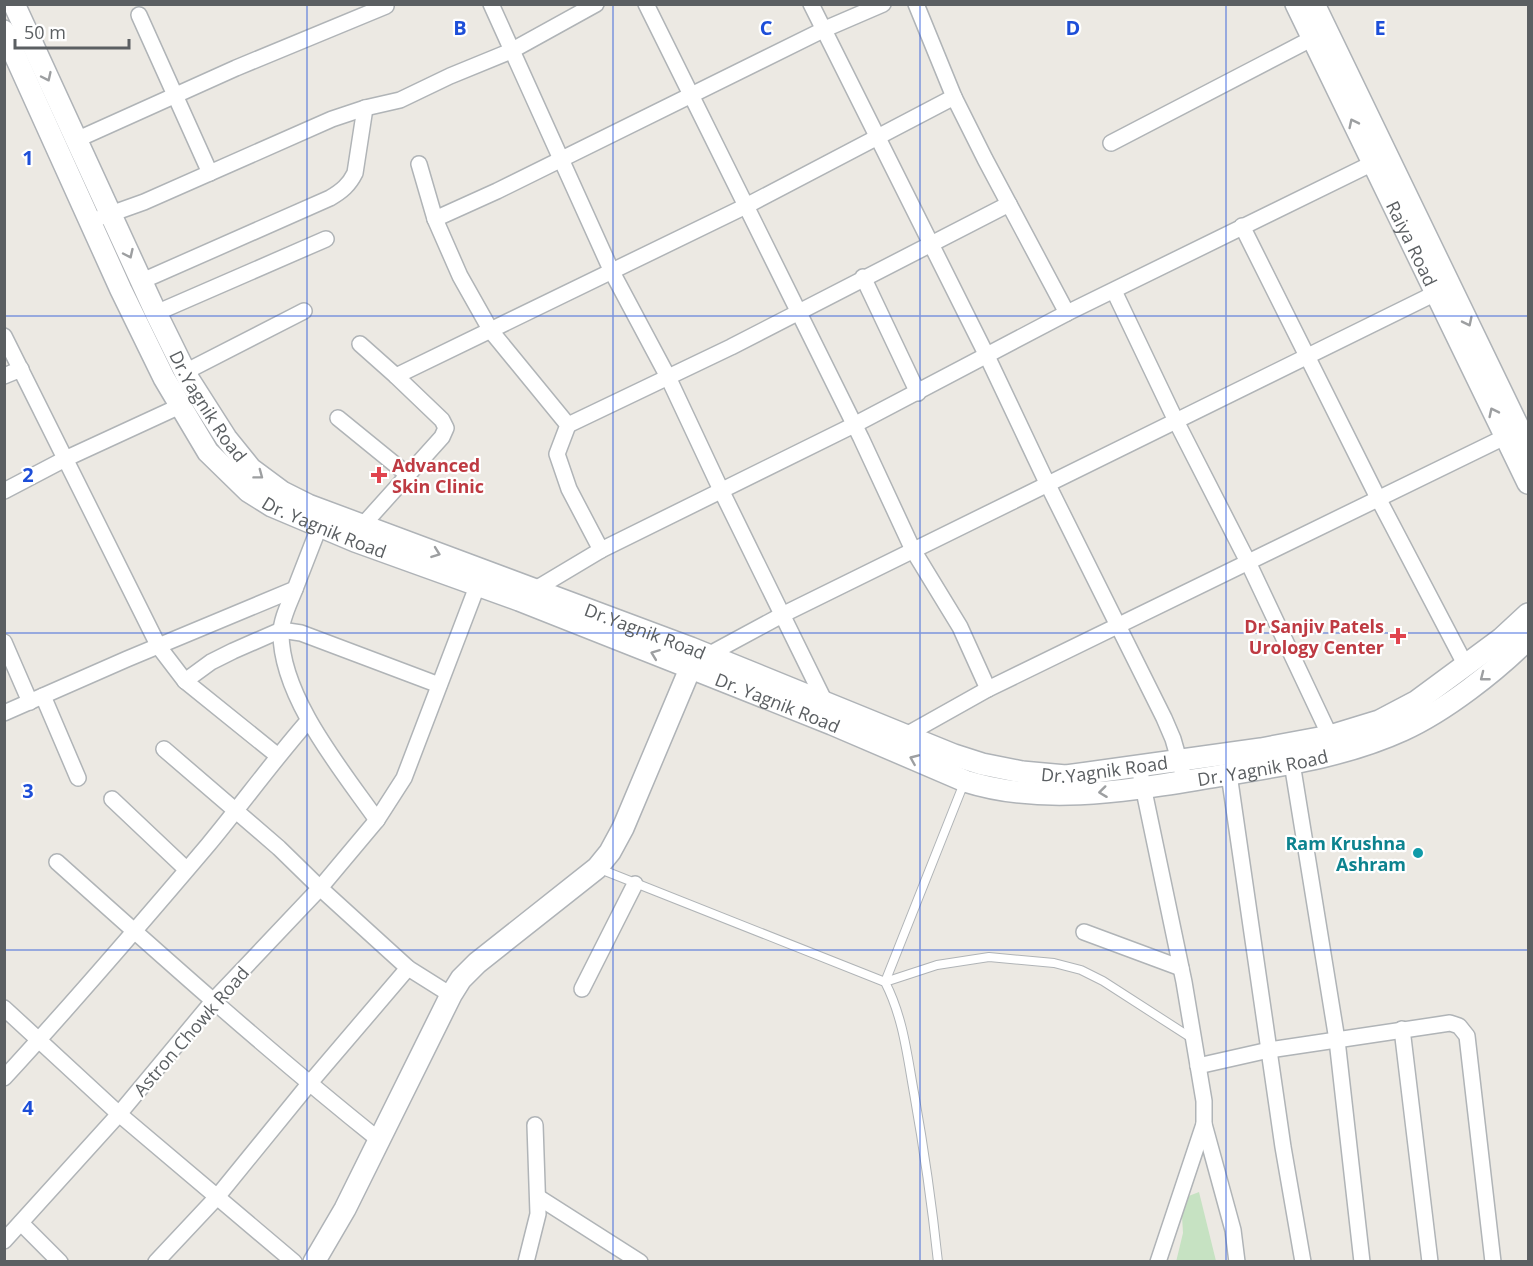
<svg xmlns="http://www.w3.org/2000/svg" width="1533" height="1266" font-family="'Open Sans',sans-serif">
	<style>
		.green { fill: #c6e2c2 }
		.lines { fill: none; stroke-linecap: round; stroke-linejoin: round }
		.lane-casing { stroke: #b0b4b7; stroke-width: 10 }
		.street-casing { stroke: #b0b4b7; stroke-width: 18 }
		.secondary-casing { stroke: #afb3b7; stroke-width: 24 }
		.lane { stroke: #fff; stroke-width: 8 }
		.street { stroke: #fff; stroke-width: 15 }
		.secondary { stroke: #fff; stroke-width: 21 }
		.oneway { stroke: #9d9fa1 }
		.grid { fill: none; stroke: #1d4ed8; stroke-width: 1.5; stroke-opacity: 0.55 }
		.health-dot { fill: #e0444e; stroke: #fff; stroke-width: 2 }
		.culture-dot { fill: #0f9aa8; stroke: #fff; stroke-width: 2 }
		.labels { text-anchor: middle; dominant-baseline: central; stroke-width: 4.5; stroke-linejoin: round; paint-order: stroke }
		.street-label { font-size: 18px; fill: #5b5f62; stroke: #fff }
		.health-label { font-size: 18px; font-weight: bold; fill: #be3a42; stroke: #fff; text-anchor: start }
		.culture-label { font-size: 18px; font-weight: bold; fill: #0d838f; stroke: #fff; text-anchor: end }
		.grid-label { font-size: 20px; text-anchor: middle; font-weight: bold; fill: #1d4ed8; stroke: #fff; stroke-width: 4.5; stroke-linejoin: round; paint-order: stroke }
	</style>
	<rect width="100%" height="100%" fill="#ece9e3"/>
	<path class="green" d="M1199 1192 1216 1261 1176 1262 1183 1233 1181 1199Z"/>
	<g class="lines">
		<defs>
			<g id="lane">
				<path d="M600 869 885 982C903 1017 907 1054 914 1093 924 1149 932 1205 938 1262"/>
				<path d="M885 982 937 965 989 957 1054 963 1081 970 1103 981 1193 1039"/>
				<path d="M885 982 964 783"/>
			</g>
			<g id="street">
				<path d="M491 4 612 272 668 377 721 490 825 702"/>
				<path d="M646 4 861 438 913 550 960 627 988 689"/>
				<path d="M811 4 987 356 1048 485 1164 718 1173 739 1185 781"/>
				<path d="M916 4 954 97 985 159 1067 313"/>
				<path d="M139 15 210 173"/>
				<path d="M76 140 236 68 386 6"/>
				<path d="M1111 143 1313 38"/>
				<path d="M419 164 435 219 460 276 491 331 568 425 557 454 569 489 601 550"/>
				<path d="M102 217 144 202 332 119 365 108 400 100 450 76 511 51 596 4"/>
				<path d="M435 219 497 191 825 29 883 4"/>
				<path d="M1242 226 1378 498 1466 666"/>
				<path d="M863 277 918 393"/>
				<path d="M142 281 330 198C342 191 349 185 355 173L365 108"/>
				<path d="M1114 291 1176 421 1248 562 1330 736"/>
				<path d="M156 313 326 239"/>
				<path d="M4 336 159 647 185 681 278 756"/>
				<path d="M360 344 396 376"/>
				<path d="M185 372 304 311"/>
				<path d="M4 376 21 369"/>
				<path d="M338 418 408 475"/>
				<path d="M568 425 731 347 1009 204"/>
				<path d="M4 491 65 459 180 406"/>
				<path d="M359 533 362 526 442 437 446 428 442 420 396 376 746 206 954 97"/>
				<path d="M295 589C290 602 281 619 281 633 281 697 341 769 377 820L404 778 481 576"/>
				<path d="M529 593 601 550 854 425 1067 313 1373 163"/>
				<path d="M4 642 30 702"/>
				<path d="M708 655 784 614 1444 289"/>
				<path d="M185 681 211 662 233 651 281 630 301 633 439 685"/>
				<path d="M43 696 78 778"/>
				<path d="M4 713 127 659 295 589 323 517"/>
				<path d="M906 735 988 689 1513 433"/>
				<path d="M164 749 279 848 320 888 408 968 451 995"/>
				<path d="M1292 763 1337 1040 1362 1262"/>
				<path d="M1139 767 1184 982 1204 1101V1124L1233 1230 1237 1262"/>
				<path d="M1229 774 1283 1147 1303 1262"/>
				<path d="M112 799 186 869"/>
				<path d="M57 862C163 957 268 1051 379 1140"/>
				<path d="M1084 932 1181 968"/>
				<path d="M582 989 635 884"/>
				<path d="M4 1008 119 1114 294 1262"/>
				<path d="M1402 1029 1430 1262"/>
				<path d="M1198 1066 1269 1050 1450 1023 1459 1026 1467 1036 1493 1262"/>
				<path d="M4 1078C74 1002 141 924 208 845 242 804 273 761 308 721"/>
				<path d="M538 1197 640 1262"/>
				<path d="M21 1223 60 1262"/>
				<path d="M4 1241 119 1114 213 1001 320 888 377 820"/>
				<path d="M156 1262 217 1197 309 1084 408 968"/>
				<path d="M526 1262 538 1214 535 1125"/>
				<path d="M1158 1262 1204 1124"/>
			</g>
			<g id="secondary">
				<path id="s1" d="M14 4 156 313 189 380 226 438 251 469 282 492 308 505 691 648 954 755 982 764 1022 772 1066 776 1261 749 1330 736 1379 721 1417 701 1501 639 1528 614"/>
				<path id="s2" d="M1296 4 1528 483"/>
				<path d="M1314 4 1528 447"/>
				<path id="s3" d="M4 31 121 290 164 378 208 452 248 491 272 506 355 541 519 600 691 668 832 724 965 781C1047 807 1135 789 1218 776 1282 765 1344 757 1403 730 1445 711 1496 671 1528 639"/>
				<path d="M314 1262 345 1209 451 995 461 979 477 963 597 868 610 852 623 828 687 676 691 668 700 660"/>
			</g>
		</defs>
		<use href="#lane" class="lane-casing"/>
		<use href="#street" class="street-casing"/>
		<use href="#secondary" class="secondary-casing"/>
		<use href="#lane" class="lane"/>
		<use href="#street" class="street"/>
		<use href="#secondary" class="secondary"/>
	</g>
	<defs><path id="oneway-chevron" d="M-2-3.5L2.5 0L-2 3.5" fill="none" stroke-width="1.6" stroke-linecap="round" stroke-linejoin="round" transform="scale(1.5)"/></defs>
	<g class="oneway">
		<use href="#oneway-chevron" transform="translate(47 77) rotate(65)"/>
		<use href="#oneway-chevron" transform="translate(1353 123) rotate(-116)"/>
		<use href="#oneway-chevron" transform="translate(129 254) rotate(65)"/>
		<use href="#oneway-chevron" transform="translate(1468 322) rotate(64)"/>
		<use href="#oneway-chevron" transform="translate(1493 412) rotate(-116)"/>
		<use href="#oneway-chevron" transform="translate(259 475) rotate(37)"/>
		<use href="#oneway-chevron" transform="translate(436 553) rotate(20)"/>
		<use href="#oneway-chevron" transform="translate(655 654) rotate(-159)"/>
		<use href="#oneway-chevron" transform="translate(1484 677) rotate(142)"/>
		<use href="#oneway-chevron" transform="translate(914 759) rotate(-157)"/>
		<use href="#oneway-chevron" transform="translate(1103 792) rotate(173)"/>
	</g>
	<path class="grid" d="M307 4V1262M613 4V1262M920 4V1262M1226 4V1262M4 316H1528M4 633H1528M4 950H1528"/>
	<g class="health-dot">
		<path d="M376 466h6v6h6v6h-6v6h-6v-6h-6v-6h6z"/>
		<path d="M1395 627h6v6h6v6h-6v6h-6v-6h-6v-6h6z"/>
	</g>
	<circle class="culture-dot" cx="1418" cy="853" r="6"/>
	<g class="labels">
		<g class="street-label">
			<text stroke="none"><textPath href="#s2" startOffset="266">Raiya Road</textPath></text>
			<text stroke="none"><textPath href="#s1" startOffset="447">Dr.Yagnik Road</textPath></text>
			<text stroke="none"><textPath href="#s3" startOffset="609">Dr. Yagnik Road</textPath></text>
			<text stroke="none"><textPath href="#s1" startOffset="951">Dr.Yagnik Road</textPath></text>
			<text stroke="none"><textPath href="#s3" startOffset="1095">Dr. Yagnik Road</textPath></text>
			<text stroke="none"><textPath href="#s1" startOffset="1437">Dr.Yagnik Road</textPath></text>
			<text stroke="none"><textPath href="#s3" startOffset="1599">Dr. Yagnik Road</textPath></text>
			<text transform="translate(191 1031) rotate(-49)">Astron Chowk Road</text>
		</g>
		<g class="health-label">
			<text x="392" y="465">Advanced<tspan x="392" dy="21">Skin Clinic</tspan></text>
			<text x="1384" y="626" text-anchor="end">Dr Sanjiv Patels<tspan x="1384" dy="21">Urology Center</tspan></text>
		</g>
		<g class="culture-label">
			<text x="1406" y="843">Ram Krushna<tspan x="1406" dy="21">Ashram</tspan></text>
		</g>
	</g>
	<g class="grid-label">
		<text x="460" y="35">B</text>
		<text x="766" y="35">C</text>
		<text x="1073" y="35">D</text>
		<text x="1380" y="35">E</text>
		<text x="28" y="165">1</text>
		<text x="28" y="482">2</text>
		<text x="28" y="798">3</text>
		<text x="28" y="1115">4</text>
	</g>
	<rect width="1533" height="1266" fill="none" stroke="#5b5f62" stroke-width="12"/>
	<path d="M15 39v9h114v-9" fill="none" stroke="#5b5f62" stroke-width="3"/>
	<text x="24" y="39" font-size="18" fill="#5b5f62" stroke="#ffffff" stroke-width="4.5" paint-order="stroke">50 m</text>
</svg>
